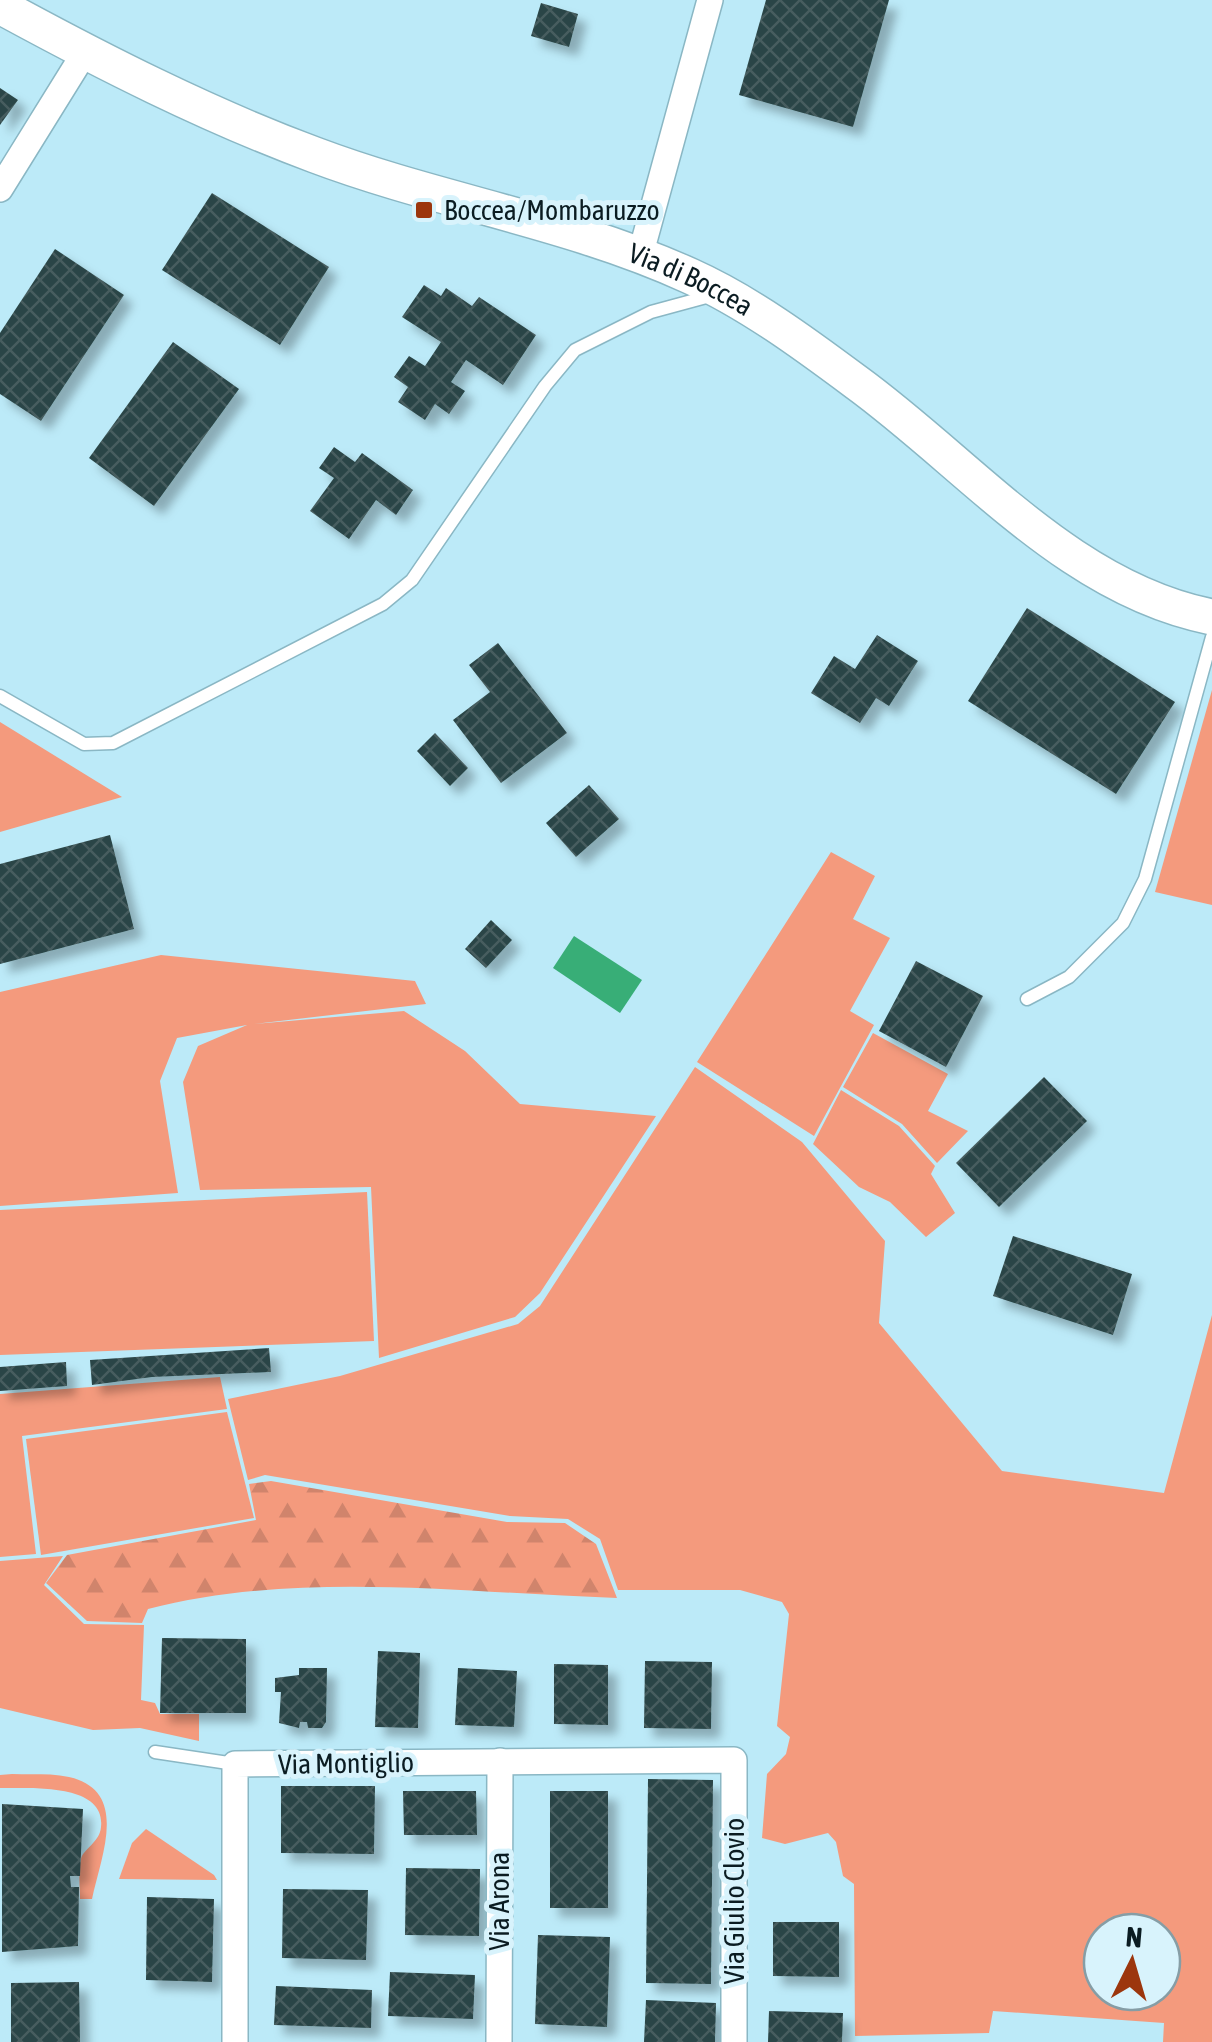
<svg xmlns="http://www.w3.org/2000/svg" width="1212" height="2042" font-family="'Asap Condensed',sans-serif">
	<style>
		.green { fill: #f49a7d; fill-rule: evenodd }
		.forest { fill: url(#forest-firs) }
		.water { fill: #38ae77 }
		.building { fill: url(#building-cross-hatch); filter: url(#shadow) }
		.lines { fill: none; stroke-linecap: round; stroke-linejoin: round }
		.service-casing { stroke: #8ab7c4; stroke-width: 15 }
		.minor-casing { stroke: #8ab7c4; stroke-width: 28 }
		.secondary-casing { stroke: #8ab7c4; stroke-width: 38 }
		.service { stroke: #fff; stroke-width: 12 }
		.minor { stroke: #fff; stroke-width: 25 }
		.secondary { stroke: #fff; stroke-width: 35 }
		.poi-dot { fill: #9c360d; stroke: #d8f3fc; stroke-width: 4 }
		.labels { text-anchor: middle; dominant-baseline: central; stroke-width: 10; stroke-linejoin: round; paint-order: stroke }
		.poi-label { font-size: 28px; fill: #0b1c22; stroke: #d8f3fc; text-anchor: start }
		.street-label { font-size: 28px; fill: #0b1c22; stroke: #d8f3fc }
	</style>
	<defs>
		<pattern id="forest-firs" width="22" height="20" patternUnits="userSpaceOnUse" patternTransform="scale(2.5)"><rect width="22" height="20" fill="#f49a7d"/><path d="M5 1l3.5 6h-7zM16 11l3.5 6h-7z" fill="#d0846c"/></pattern>
		<pattern id="building-cross-hatch" width="8" height="8" patternUnits="userSpaceOnUse" patternTransform="scale(2.5)"><rect width="8" height="8" fill="#2a4546"/><path d="M0 0l8 8M0 8l8-8" fill="none" stroke="#465d5e"/></pattern>
		<filter id="shadow"><feDropShadow dx="9" dy="9" stdDeviation="5" flood-color="#0004"/></filter>
	</defs>
	<rect width="100%" height="100%" fill="#bceaf8"/>
	<g class="green">
		<path d="M1212 690V905L1155 892Z"/>
		<path d="M0 722 122 797 0 832Z"/>
		<path d="M831 852 875 876 853 919 890 938 850 1011 874 1025 814 1136 697 1062Z"/>
		<path d="M161 955 415 981 426 1004 254 1024 404 1011 465 1051 520 1104 656 1116 540 1293 515 1317 379 1358 371 1187 200 1190 183 1082 198 1046 247 1025 177 1038 160 1081 178 1193 0 1206V992Z"/>
		<path d="M873 1033 948 1074 928 1111 968 1131 937 1163 902 1124 843 1087Z"/>
		<path d="M695 1067 802 1142 885 1241 879 1323 1002 1471 1164 1493 1212 1315V2042H1163L1164 2023 993 2011 989 2033 855 2036 854 1884 843 1876 836 1842 828 1833 785 1844 762 1838 767 1774 786 1754 790 1737 777 1726 789 1614 782 1602 740 1590H618L600 1539 568 1519 510 1516 265 1475 248 1480 228 1399 340 1376 518 1324 540 1306ZM1162 1932V1992H1102V1932Z"/>
		<path d="M841 1090 899 1126 935 1166 931 1174 955 1213 926 1237 890 1202 859 1187 813 1144Z"/>
		<path d="M367 1192 374 1341 0 1355V1210Z"/>
		<path d="M220 1377 227 1409 22 1436 36 1554 0 1557V1394Z"/>
		<path d="M227 1412 254 1518 41 1555 26 1439Z"/>
		<path d="M63 1556 44 1585 84 1624 144 1625 141 1700 155 1703 160 1714H199V1741L140 1728 93 1730 0 1708V1561Z"/>
		<path d="M12 1774C31 1775 51 1773 69 1777 130 1791 101 1856 92 1899H80C80 1888 78 1870 81 1859 83 1849 100 1842 101 1827 106 1782 27 1789 0 1788V1775Z"/>
		<path d="M146 1829 214 1875 217 1880 119 1879 132 1843Z"/>
	</g>
	<path class="forest" d="M271 1481 507 1522 565 1523 596 1544 617 1598C462 1593 299 1570 148 1609L142 1623 87 1621 46 1583 67 1555 256 1520 249 1484Z"/>
	<path class="water" d="M574 936 642 980 620 1013 553 968Z"/>
	<g class="building">
		<path d="M766 0H889L853 127 739 95Z"/>
		<path d="M541 3 578 14 569 47 531 36Z"/>
		<path d="M0 88 18 100 0 125Z"/>
		<path d="M212 193 329 267 280 345 162 270Z"/>
		<path d="M55 249 124 295 41 421 0 394V333Z"/>
		<path d="M424 285 441 296 446 288 472 306 479 297 536 335 503 385 466 360 451 382 465 391 449 414 435 404 425 420 398 402 408 387 394 377 409 356 425 366 441 342 402 317Z"/>
		<path d="M173 342 239 389 154 506 89 458Z"/>
		<path d="M334 447 355 462 362 453 413 490 396 515 376 500 349 539 310 511 334 478 319 468Z"/>
		<path d="M1027 608 1175 702 1116 794 968 701Z"/>
		<path d="M877 635 918 661 889 706 876 698 860 723 811 693 834 656 855 669Z"/>
		<path d="M498 643 567 733 501 783 453 720 490 692 469 665Z"/>
		<path d="M435 733 468 768 450 786 417 751Z"/>
		<path d="M589 785 619 819 576 857 546 823Z"/>
		<path d="M110 835 134 929 0 964V864Z"/>
		<path d="M491 920 512 940 486 968 465 949Z"/>
		<path d="M916 961 983 996 946 1067 879 1031Z"/>
		<path d="M1044 1077 1087 1121 999 1207 956 1163Z"/>
		<path d="M1013 1236 1132 1274 1113 1335 993 1296Z"/>
		<path d="M269 1348 271 1372 152 1377 92 1385 90 1360Z"/>
		<path d="M66 1362 67 1386 0 1391V1367Z"/>
		<path d="M162 1638 246 1639V1713H160Z"/>
		<path d="M378 1651 420 1653 418 1728 375 1727Z"/>
		<path d="M645 1661 712 1662 711 1729 644 1728Z"/>
		<path d="M554 1664 608 1665V1725L554 1724Z"/>
		<path d="M299 1668H327L326 1722 322 1728H308L307 1722H300L299 1728 279 1723 281 1692H275V1678L299 1675Z"/>
		<path d="M458 1668 517 1671 514 1727 455 1725Z"/>
		<path d="M648 1779 713 1780 711 1984 646 1983Z"/>
		<path d="M281 1786H375L374 1854 281 1853Z"/>
		<path d="M403 1791H476L477 1835H404Z"/>
		<rect x="550" y="1791" width="58" height="117"/>
		<path d="M2 1804 83 1809 80 1876H70L71 1887H79L78 1946 2 1952Z"/>
		<path d="M406 1868 480 1869 479 1936 405 1935Z"/>
		<path d="M283 1889 368 1890 366 1960 282 1958Z"/>
		<path d="M147 1897 214 1899 212 1982 146 1980Z"/>
		<path d="M773 1922H839V1977L773 1976Z"/>
		<path d="M538 1935 610 1937 607 2027 535 2024Z"/>
		<path d="M390 1972 475 1975 473 2019 388 2016Z"/>
		<path d="M79 1982 80 2042H11V1983Z"/>
		<path d="M276 1986 372 1990 371 2028 274 2025Z"/>
		<path d="M646 2000 716 2003 715 2042H644Z"/>
		<path d="M769 2011 843 2013 842 2042H768Z"/>
	</g>
	<g class="lines">
		<defs>
			<g id="service">
				<path d="M0 696 84 744 113 743 383 604 412 580 545 386 575 350 651 312 710 296"/>
				<path d="M1027 999 1069 977 1123 923 1145 879 1212 637"/>
				<path d="M155 1752 235 1764"/>
			</g>
			<g id="minor">
				<path d="M0 189 85 52"/>
				<path d="M640 256 710 0"/>
				<path d="M235 2042V1764L734 1760V2042"/>
				<path d="M499 2042 500 1761"/>
			</g>
			<g id="secondary">
				<path id="s1" d="M0 6C101 61 207 115 315 155 437 201 570 221 690 276 748 302 805 344 856 382 969 464 1069 589 1212 617"/>
			</g>
		</defs>
		<use href="#service" class="service-casing"/>
		<use href="#minor" class="minor-casing"/>
		<use href="#secondary" class="secondary-casing"/>
		<use href="#service" class="service"/>
		<use href="#minor" class="minor"/>
		<use href="#secondary" class="secondary"/>
	</g>
	<rect class="poi-dot" x="414" y="200" width="20" height="20" rx="5"/>
	<g class="labels">
		<g class="poi-label">
			<text x="444" y="210">Boccea/Mombaruzzo</text>
		</g>
		<g class="street-label">
			<text stroke="none"><textPath href="#s1" startOffset="745">Via di Boccea</textPath></text>
			<text transform="translate(346 1763) rotate(-1)">Via Montiglio</text>
			<text transform="translate(499 1901) rotate(-90)">Via Arona</text>
			<text transform="translate(734 1901) rotate(-90)">Via Giulio Clovio</text>
		</g>
	</g>
	<g transform="translate(1132 1962) rotate(5)"><circle r="48" fill="#d8f3fc" stroke="#869da5" stroke-width="2.5"/>
	<path d="M0-8L18 38L0 25L-18 38Z" fill="#9c360d"/>
	<text y="-15" font-size="28" font-weight="bold" text-anchor="middle" fill="#0b1c22">N</text>
	</g>
</svg>
